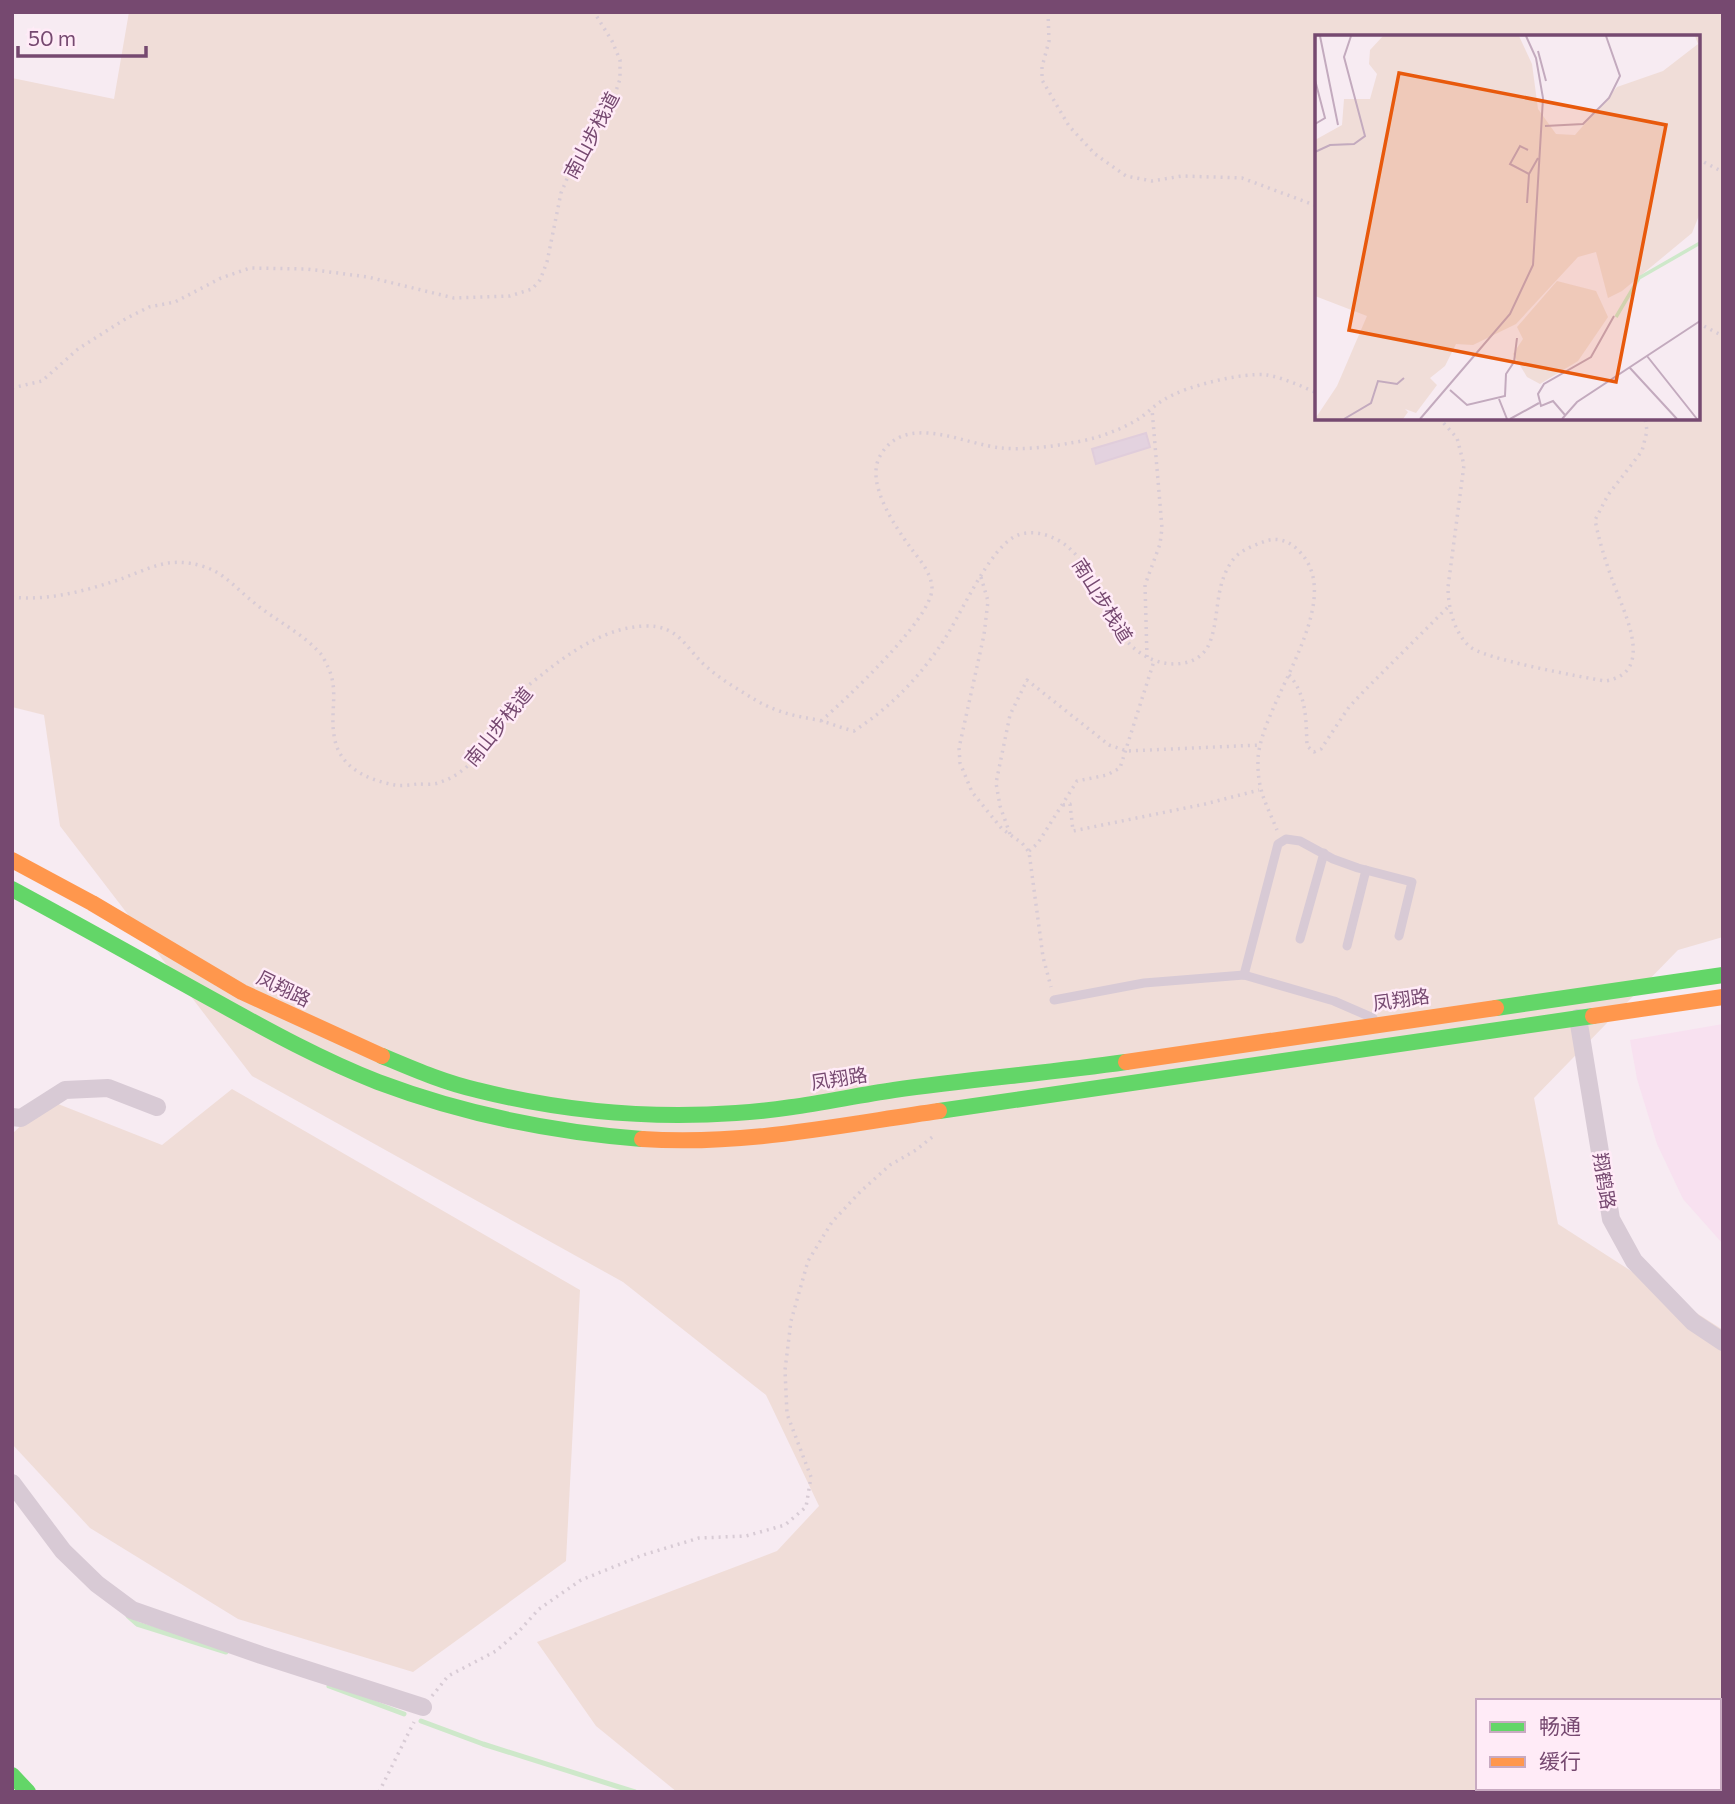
<svg xmlns="http://www.w3.org/2000/svg" width="1735" height="1804" font-family="Commissioner,'Noto Sans SC',sans-serif">
	<style>
		.residential { fill: #f8e1f0 }
		.green { fill: #f0ddd8; fill-rule: evenodd }
		.lines { fill: none; stroke-linecap: round; stroke-linejoin: round }
		.stream { stroke: #cee8ca; stroke-width: 5 }
		.building { fill: #e3d2df; stroke: #e0cddb; stroke-width: 2 }
		.path { stroke: #d8cbd5; stroke-width: 3.5; stroke-dasharray: 2 5; stroke-linecap: butt }
		.lane { stroke: #d8cad5; stroke-width: 9 }
		.street { stroke: #d8cad5; stroke-width: 18 }
		.fast { stroke: #63d668; stroke-width: 16 }
		.slow { stroke: #ff974d; stroke-width: 16 }
		.labels { text-anchor: middle; dominant-baseline: central; stroke-width: 5; stroke-linejoin: round; paint-order: stroke }
		.street-label { font-size: 19px; fill: #764970; stroke: #ffebf7 }
		.inset-river { fill: none; stroke: #cee8ca; stroke-width: 3.5 }
		.inset-road { fill: none; stroke: #c3aabe; stroke-width: 2 }
		.view { fill: #e8590c; fill-opacity: 0.15; stroke: #e8590c; stroke-width: 3.5 }
		.inset-edge { fill: none; stroke: #764970; stroke-width: 3.5 }
	</style>
	<rect width="100%" height="100%" fill="#f7ebf2"/>
	<path class="residential" d="M1723 1024V1244L1683 1199 1657 1144 1637 1079 1630 1040Z"/>
	<g class="green">
		<path d="M129 12H1723V937L1678 950 1534 1098 1558 1224 1723 1330V1792H677L596 1726 537 1642 777 1551 819 1506 766 1395 623 1282 252 1076 60 826 44 715 12 707V78L114 99ZM1317 37H1698V418H1317ZM1478 1701H1719V1788H1478Z"/>
		<path d="M232 1089 580 1290 566 1561 413 1672 238 1619 90 1528 12 1444V1134L48 1100 162 1145Z"/>
	</g>
	<g class="lines">
		<g class="stream">
			<path d="M128 1616 137 1624 226 1652"/>
			<path d="M329 1686 404 1714"/>
			<path d="M421 1721 483 1744 635 1792"/>
		</g>
	</g>
	<path class="building" d="M1146 433 1150 447 1096 464 1092 449Z"/>
	<g class="lines">
		<g class="path">
			<path d="M1048 12 1049 41 1042 67V80L1069 126 1095 154 1126 176 1152 181 1182 176 1242 178 1317 206"/>
			<path d="M1698 159 1723 172"/>
			<path d="M1698 323 1723 336"/>
			<path d="M12 388 42 381 78 349 127 318 149 307 175 302 221 278 250 268 307 269 368 277 454 298 510 296 532 289 540 280 547 262 561 193 572 167 598 121 612 103 620 79V60L612 41 594 12"/>
			<path d="M1439 418 1457 438 1464 465 1448 587C1448 607 1454 632 1469 646 1482 659 1582 677 1605 681 1658 673 1622 609 1612 579 1605 560 1599 540 1595 520L1608 495 1642 451 1647 431 1645 418"/>
			<path d="M981 577 988 601 984 635 959 748 960 763 972 792 1002 829 1022 843 1029 852 1043 957 1051 987"/>
			<path d="M12 597C45 601 81 592 112 582 147 571 166 554 205 567 224 573 237 589 252 601 273 619 301 632 320 653 323 656 326 663 328 667 339 690 330 712 334 735 338 767 367 780 395 785 402 786 410 785 417 784 423 784 432 785 438 783 481 770 498 722 524 690 529 684 538 678 544 673 573 650 606 628 644 626 681 625 685 649 708 668 723 681 741 691 757 701 779 713 795 716 818 720 830 723 841 728 854 731 889 708 916 681 940 646 959 620 989 546 1018 535 1035 529 1055 536 1068 547 1103 577 1105 635 1147 657 1167 668 1200 668 1210 642 1220 615 1214 587 1232 561 1239 551 1252 546 1263 542 1277 536 1290 541 1300 552 1348 603 1261 702 1258 759 1257 790 1266 803 1277 830"/>
			<path d="M1147 657 1145 585 1160 544 1162 528 1152 409"/>
			<path d="M1289 675C1307 695 1306 721 1307 746L1314 752 1321 749 1349 707 1365 690 1449 606"/>
			<path d="M821 721C845 700 931 620 932 589 932 573 919 559 910 547 895 526 865 483 880 456 905 411 965 445 1002 448 1023 450 1050 447 1070 443 1092 440 1116 432 1135 421 1146 415 1154 405 1165 399 1186 386 1243 372 1267 375 1284 378 1301 386 1317 393"/>
			<path d="M1063 805 1070 804 1073 831 1205 804 1259 790"/>
			<path d="M1010 834 1000 806 996 783 1010 715 1027 680 1109 745 1127 751 1260 745"/>
			<path d="M1029 851 1038 843 1077 781 1107 775 1120 768 1154 661"/>
			<path d="M432 1696 448 1676 496 1651 520 1630 539 1609 581 1580 643 1555 699 1538 746 1536 785 1525 806 1507 811 1477 787 1414 785 1370 791 1321 808 1261 832 1222 860 1192 890 1165 916 1150 936 1134"/>
			<path d="M379 1792 414 1722"/>
		</g>
		<g class="lane">
			<path d="M1300 939 1324 853"/>
			<path d="M1347 946 1366 870"/>
			<path d="M1244 975 1278 844 1286 839 1300 841 1333 859 1358 868 1412 882 1399 936"/>
			<path d="M1054 1000 1144 983 1244 975 1334 1001 1373 1018"/>
		</g>
		<g class="street">
			<path d="M1578 1018 1611 1219 1634 1261 1693 1322 1723 1342"/>
			<path d="M12 1117 21 1118 65 1090 108 1088 157 1107"/>
			<path d="M12 1483 63 1551 97 1584 132 1610 261 1655 423 1707"/>
		</g>
		<g class="fast">
			<path d="M12 889C81 926 148 964 217 1002 269 1031 322 1060 378 1082 463 1114 552 1132 642 1139"/>
			<path d="M1496 1008 1723 975"/>
			<path d="M382 1056C413 1069 445 1083 477 1090 561 1111 650 1119 736 1113 789 1110 841 1098 894 1090 971 1079 1049 1073 1126 1062"/>
			<path d="M939 1111 1593 1016"/>
			<path d="M12 1775 28 1792"/>
		</g>
		<g class="slow">
			<path d="M12 860 92 903 242 992 382 1056"/>
			<path d="M1593 1016 1723 997"/>
			<path d="M1126 1062 1496 1008"/>
			<path d="M642 1139C743 1146 840 1125 939 1111"/>
		</g>
	</g>
	<g class="labels">
		<g class="street-label">
			<text transform="translate(591 135) rotate(-62)">南山步栈道</text>
			<text transform="translate(1103 600) rotate(58)">南山步栈道</text>
			<text transform="translate(498 726) rotate(-51)">南山步栈道</text>
			<text transform="translate(284 988) rotate(26)">凤翔路</text>
			<text transform="translate(1401 999) rotate(-8)">凤翔路</text>
			<text transform="translate(839 1078) rotate(-9)">凤翔路</text>
			<text transform="translate(1605 1181) rotate(81)">翔鹤路</text>
		</g>
	</g>
	<g transform="translate(1315 35)">
		<rect width="385" height="385" fill="#f7ebf2"/>
		<path d="M68 1H204L217 29 223 74 241 99 260 100 302 52 348 36 383 9 380 1H385V178L377 198 307 256 293 263 281 217 263 222 201 289 158 310 141 309 130 331 115 343 122 350 101 378 90 374 93 377 88 384H0L22 351 52 281 0 261V105L27 90 29 64H55L62 39 54 29 55 15ZM242 246 281 256 293 282 263 326 225 349 212 342 198 319 208 304 202 292Z" fill="#f0ddd8"/>
		<path class="inset-river" d="M301 282 324 243 385 208"/>
		<path class="inset-road" d="M5 1 23 90M223 16 231 46M0 45 10 83 0 89M230 91 268 89 294 63 305 41 291 1M213 115 205 111 195 129 214 139M0 117 15 110 39 109 50 101 29 22 36 1M212 168 214 139 223 123M332 321 382 384M315 333 362 384M135 355 152 370 190 361 191 339 199 327 202 303M184 364 192 384M250 380 238 366 226 371 223 359 229 349 276 322 299 281M29 384 56 368 63 346 82 349 89 343M105 384 195 279 218 230 228 63 221 23 211 1M195 384 224 368M247 384 262 367 385 286"/>
		<path class="view" d="M84 38 351 90 301 347 34 295Z"/>
		<rect width="385" height="385" class="inset-edge"/>
	</g>
	<rect width="1735" height="1804" fill="none" stroke="#764970" stroke-width="28"/>
	<rect x="1476" y="1699" width="245" height="91" fill="#ffebf7" stroke="#c8aac1" stroke-width="2"/>
	<rect x="1490" y="1722" width="35" height="10" fill="#63d668" stroke="#c8aac1" stroke-width="2"/>
	<text x="1539" y="1734" font-size="21" fill="#764970">畅通</text>
	<rect x="1490" y="1757" width="35" height="10" fill="#ff974d" stroke="#c8aac1" stroke-width="2"/>
	<text x="1539" y="1769" font-size="21" fill="#764970">缓行</text>
	<path d="M18 46v10h128v-10" fill="none" stroke="#764970" stroke-width="3.5"/>
	<text x="28" y="46" font-size="21" fill="#764970" stroke="#ffebf7" stroke-width="5" paint-order="stroke">50 m</text>
</svg>
